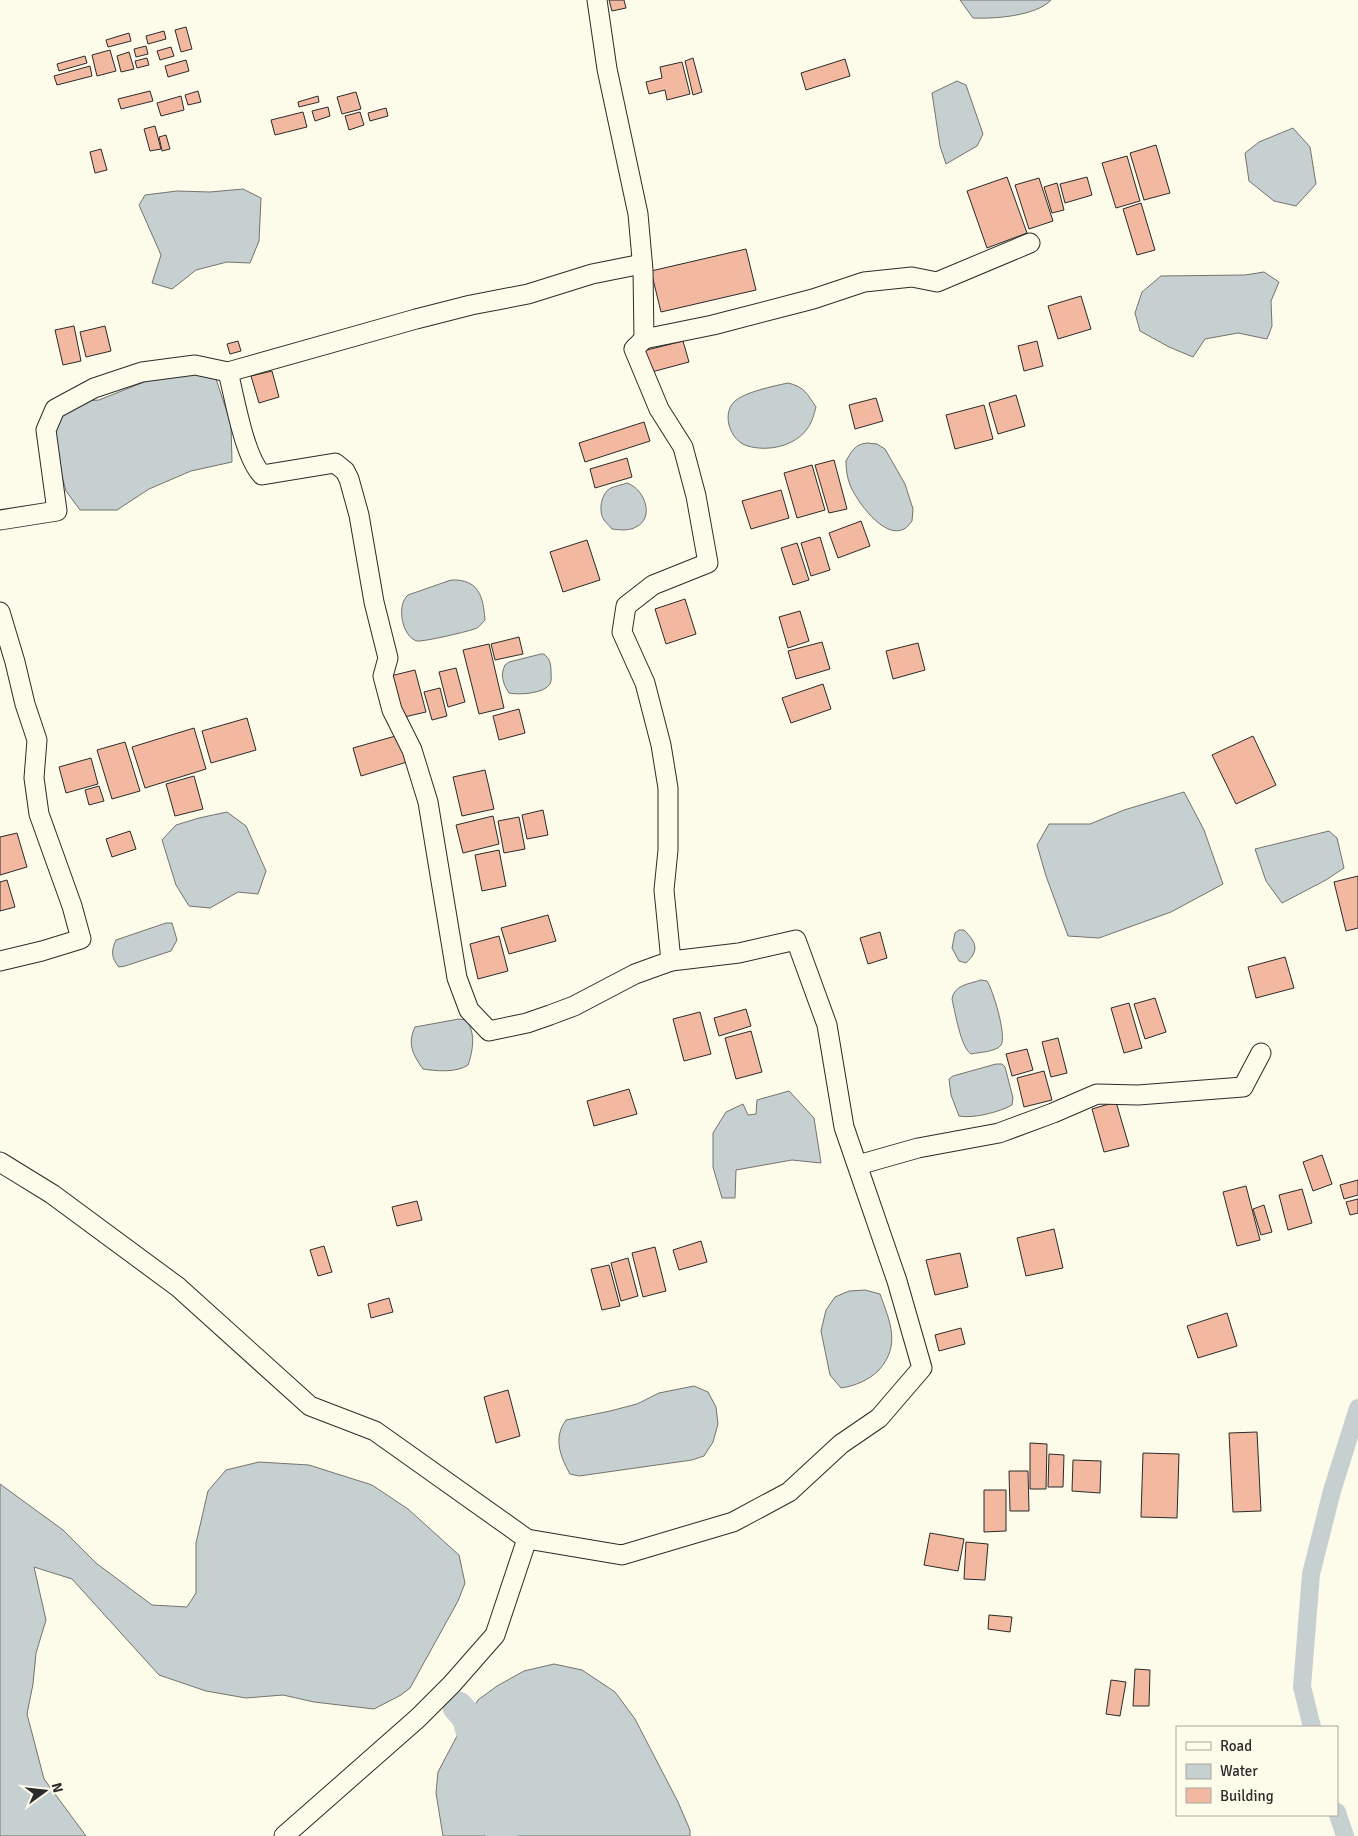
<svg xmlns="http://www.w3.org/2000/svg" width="1358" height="1836" font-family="Signika,sans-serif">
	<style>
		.water { fill: #c7d0d0; stroke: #74746e }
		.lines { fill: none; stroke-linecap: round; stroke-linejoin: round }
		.canal { stroke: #c7d0d0; stroke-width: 18 }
		.river { stroke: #c7d0d0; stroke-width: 31 }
		.building { fill: #f2b8a0; stroke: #2b2b2b }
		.minor-casing { stroke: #2b2b2b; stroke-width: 21 }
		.minor { stroke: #fdfbea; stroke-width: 19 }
	</style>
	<rect width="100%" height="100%" fill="#fdfbea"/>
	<g class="water">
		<path d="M960 0H1051C1036 16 995 19 973 18Z"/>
		<path d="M957 81 966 85 983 134 977 146 946 164 940 146 932 93Z"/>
		<path d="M1293 128 1310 147 1316 184 1296 206 1274 201 1249 181 1245 153 1259 142Z"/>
		<path d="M243 189 261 198 259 241 250 263 227 262 196 270 172 289 152 283 161 255 139 205 145 195 177 191 210 192Z"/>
		<path d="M1264 272 1279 282 1271 301 1272 326 1267 339 1238 333 1205 339 1193 357 1169 347 1140 331 1135 313 1142 292 1161 276 1245 275Z"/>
		<path d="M174 370 215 376 231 424 232 462 191 471 149 489 117 510H80L66 491 54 447 52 423 81 401 99 400Z"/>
		<path d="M788 383C805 387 807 394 816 407 814 414 812 423 807 429 795 446 768 452 748 446 731 442 721 415 734 402 744 392 774 386 788 383Z"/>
		<path d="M867 443 877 444 885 449 905 484 913 509 912 521C910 523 907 528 904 529 884 540 856 500 850 485 847 477 846 469 846 461 851 452 855 444 867 443Z"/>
		<path d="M627 483C645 489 655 518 636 527 629 531 620 530 612 529 610 526 606 523 604 520 598 511 601 493 611 488 615 486 622 485 627 483Z"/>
		<path d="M451 580C479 579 483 596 485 620 483 622 480 626 477 628 471 631 423 642 417 641 402 637 396 605 408 595Z"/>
		<path d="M541 654H544C550 659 551 664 551 672 551 675 552 680 550 684 544 694 518 695 509 693 503 684 500 675 505 665L509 662Z"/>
		<path d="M1184 792 1204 830 1223 884 1171 912 1099 938 1068 936 1046 876 1037 845 1049 824H1090L1124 810Z"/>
		<path d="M227 812 246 826 266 871 258 894 238 892 210 908 189 906 176 885 162 840 176 825 199 818Z"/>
		<path d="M1329 831 1337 838 1344 868 1326 880 1282 903 1266 881 1255 849Z"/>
		<path d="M166 923H172L177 940 171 951 125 966 119 967C111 958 111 951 116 940Z"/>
		<path d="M959 930H964C976 942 980 950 966 963L959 961 952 948 955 933Z"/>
		<path d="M981 980 987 981C993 990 1007 1036 1001 1045 996 1052 980 1052 971 1054 961 1048 955 1012 952 999 954 985 969 984 981 980Z"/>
		<path d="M459 1019 466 1020C476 1032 473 1051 468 1065 457 1073 435 1071 423 1069 413 1055 407 1044 415 1027Z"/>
		<path d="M996 1064H1002L1005 1067 1013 1098 1012 1105C1000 1112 972 1119 959 1116L951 1095 949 1079 953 1076Z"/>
		<path d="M789 1091 814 1118 821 1163 792 1160 736 1170 735 1198H722L713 1167V1133L726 1112 743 1104 748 1115 756 1114 757 1100Z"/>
		<path d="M865 1290 880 1294C890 1322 901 1345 879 1370 869 1380 855 1386 841 1388L830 1375 821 1331 826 1310 835 1297 849 1291Z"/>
		<path d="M694 1386 708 1392 716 1407 718 1424 713 1442 704 1456 692 1460 579 1476 570 1474C560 1456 553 1438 566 1420L610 1411 637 1404 659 1393Z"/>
		<path d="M259 1462 309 1465 372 1485 408 1509 459 1555 465 1583 458 1601 410 1688 401 1695 374 1709 314 1702 283 1695 246 1698 206 1691 159 1675 72 1579 34 1567 46 1620 36 1653 33 1684 27 1714 44 1779 86 1836H0V1484L63 1530 96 1563 152 1605 187 1607 196 1593V1543L208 1491 226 1470Z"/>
		<path d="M554 1664 582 1670 615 1692 635 1719 678 1802 690 1830V1836H443L436 1793 438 1772 467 1717 478 1700 497 1686 524 1671Z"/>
	</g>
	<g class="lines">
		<g class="canal">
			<path d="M1312 1727 1302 1687 1311 1574 1332 1491 1358 1408"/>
			<path d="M1337 1812 1345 1836"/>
		</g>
		<path class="river" d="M458 1707 467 1717 502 1836"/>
	</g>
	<g class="building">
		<path d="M609 0H624L626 8 612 11Z"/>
		<path d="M186 27 192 49 181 52 175 30Z"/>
		<path d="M164 31 166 39 148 44 146 36Z"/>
		<path d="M129 33 131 41 108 47 106 40Z"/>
		<path d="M146 46 148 54 136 57 134 49Z"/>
		<path d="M171 47 174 56 160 60 157 51Z"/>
		<path d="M110 50 116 71 97 76 92 55Z"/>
		<path d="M129 52 134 69 121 72 117 56Z"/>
		<path d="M85 56 87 63 59 71 57 64Z"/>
		<path d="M147 58 149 65 137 68 135 61Z"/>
		<path d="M693 58 702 92 693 95 685 61Z"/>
		<path d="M845 59 850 76 806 90 801 73Z"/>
		<path d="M186 60 189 71 168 77 165 66Z"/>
		<path d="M682 62 690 94 667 100 665 90 649 94 646 82 662 78 660 67Z"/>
		<path d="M90 66 92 76 57 85 54 76Z"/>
		<path d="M150 91 153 101 121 109 118 99Z"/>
		<path d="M198 91 201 102 188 105 185 95Z"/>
		<path d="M356 92 361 109 342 114 337 97Z"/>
		<path d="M181 96 184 110 161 116 157 103Z"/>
		<path d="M318 96 319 102 299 107 298 102Z"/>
		<path d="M328 107 330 116 315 121 312 111Z"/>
		<path d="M386 108 388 116 370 121 368 113Z"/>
		<path d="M303 112 307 127 275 135 271 120Z"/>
		<path d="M360 112 364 125 349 130 345 116Z"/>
		<path d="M155 126 161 149 150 151 144 129Z"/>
		<path d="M166 135 170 149 162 151 159 137Z"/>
		<path d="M1156 145 1170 193 1144 200 1130 153Z"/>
		<path d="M101 149 107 170 95 173 90 152Z"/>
		<path d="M1127 156 1140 201 1116 208 1102 163Z"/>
		<path d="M1007 177 1027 233 987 248 967 191Z"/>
		<path d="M1087 177 1092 195 1065 203 1060 184Z"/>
		<path d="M1039 178 1053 221 1029 229 1015 185Z"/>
		<path d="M1057 183 1064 210 1052 213 1044 187Z"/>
		<path d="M1141 203 1155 250 1137 255 1123 209Z"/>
		<path d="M746 249 756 290 661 312 651 271Z"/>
		<path d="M1081 296 1091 329 1058 339 1048 306Z"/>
		<path d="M74 326 81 361 63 365 55 330Z"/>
		<path d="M105 326 111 351 86 357 80 332Z"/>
		<path d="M238 341 241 351 230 354 227 344Z"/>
		<path d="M683 341 689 362 648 373 643 351Z"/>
		<path d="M1037 341 1043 366 1024 371 1018 346Z"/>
		<path d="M272 371 279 397 259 403 251 376Z"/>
		<path d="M1016 395 1025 426 998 434 989 403Z"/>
		<path d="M876 398 883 421 855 429 849 405Z"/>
		<path d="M984 405 993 439 955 449 946 415Z"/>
		<path d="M644 422 650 441 585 462 579 443Z"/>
		<path d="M627 458 632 477 595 488 590 469Z"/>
		<path d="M834 460 847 509 829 513 815 465Z"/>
		<path d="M812 465 825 510 797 518 784 473Z"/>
		<path d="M781 490 789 518 751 529 742 501Z"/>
		<path d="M861 521 870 546 838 558 829 533Z"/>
		<path d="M820 537 830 570 811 576 801 543Z"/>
		<path d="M587 540 600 580 563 592 550 552Z"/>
		<path d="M797 543 809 580 793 585 781 548Z"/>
		<path d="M685 599 696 634 666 644 655 609Z"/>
		<path d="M800 611 809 641 788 648 779 617Z"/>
		<path d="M519 637 523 654 495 660 491 644Z"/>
		<path d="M822 642 830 669 796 679 788 651Z"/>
		<path d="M918 643 925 670 893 679 886 651Z"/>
		<path d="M489 644 504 708 479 714 463 650Z"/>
		<path d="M456 668 465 702 448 707 439 672Z"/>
		<path d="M415 670 426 712 400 718 390 676Z"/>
		<path d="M823 684 831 709 791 723 782 698Z"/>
		<path d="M440 688 447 716 432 720 424 692Z"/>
		<path d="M519 709 525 733 499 740 493 716Z"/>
		<path d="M247 718 256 750 211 763 202 731Z"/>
		<path d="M194 728 206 769 145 788 132 747Z"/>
		<path d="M399 735 407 762 361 776 353 748Z"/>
		<path d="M1253 736 1276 785 1236 804 1212 755Z"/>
		<path d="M125 742 140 791 112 799 97 750Z"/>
		<path d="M91 758 98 784 66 793 59 767Z"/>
		<path d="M485 770 494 809 462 816 453 777Z"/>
		<path d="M194 776 203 809 175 816 166 784Z"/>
		<path d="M99 786 104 801 89 805 85 790Z"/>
		<path d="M543 810 548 835 527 839 522 815Z"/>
		<path d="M493 816 499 844 463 853 456 825Z"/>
		<path d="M519 817 525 849 504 853 498 821Z"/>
		<path d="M130 831 136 849 112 857 106 839Z"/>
		<path d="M17 833 27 867 0 875V837Z"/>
		<path d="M499 850 506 886 482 891 475 855Z"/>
		<path d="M1358 876V928L1346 931 1334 882Z"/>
		<path d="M7 880 15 907 0 911V882Z"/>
		<path d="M548 915 556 941 509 954 501 928Z"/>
		<path d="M880 932 887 958 868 964 860 938Z"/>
		<path d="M499 936 508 971 478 979 470 944Z"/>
		<path d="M1285 957 1294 988 1256 998 1248 967Z"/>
		<path d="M1155 998 1166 1032 1145 1039 1134 1004Z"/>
		<path d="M1129 1003 1142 1048 1124 1053 1111 1008Z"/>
		<path d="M746 1009 751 1026 719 1036 714 1018Z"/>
		<path d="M700 1012 711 1054 684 1061 673 1019Z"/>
		<path d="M751 1031 762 1072 736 1079 725 1038Z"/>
		<path d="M1058 1038 1067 1073 1051 1077 1042 1042Z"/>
		<path d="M1027 1049 1033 1070 1012 1076 1006 1054Z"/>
		<path d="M1044 1071 1052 1100 1024 1107 1017 1078Z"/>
		<path d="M629 1089 637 1114 594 1126 587 1101Z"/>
		<path d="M1116 1102 1129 1146 1104 1152 1092 1109Z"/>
		<path d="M1322 1155 1332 1184 1313 1191 1303 1162Z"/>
		<path d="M1358 1180V1195L1344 1199 1340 1185Z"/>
		<path d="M1246 1186 1260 1240 1237 1246 1223 1192Z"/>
		<path d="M1302 1189 1312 1223 1288 1230 1279 1195Z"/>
		<path d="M1358 1199V1213L1350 1215 1346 1202Z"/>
		<path d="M417 1201 422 1220 397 1226 392 1207Z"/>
		<path d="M1264 1205 1272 1232 1261 1235 1253 1209Z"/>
		<path d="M1054 1229 1063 1268 1026 1276 1017 1238Z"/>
		<path d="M701 1241 707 1262 679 1270 673 1250Z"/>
		<path d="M324 1246 332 1272 318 1276 310 1250Z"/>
		<path d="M655 1247 666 1291 643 1297 632 1253Z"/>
		<path d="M960 1253 968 1287 935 1295 926 1260Z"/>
		<path d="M628 1258 638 1296 621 1301 611 1263Z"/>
		<path d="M609 1265 620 1306 602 1310 591 1269Z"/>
		<path d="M389 1298 393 1312 371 1318 368 1304Z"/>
		<path d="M1227 1313 1237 1346 1198 1358 1187 1326Z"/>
		<path d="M961 1328 965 1344 939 1351 935 1335Z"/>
		<path d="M508 1390 520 1436 496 1443 484 1397Z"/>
		<path d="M1257 1432 1261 1511 1233 1512 1229 1433Z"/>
		<path d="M1030 1443 1047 1444 1046 1489H1030Z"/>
		<path d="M1143 1453 1179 1454 1177 1518 1141 1517Z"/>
		<path d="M1049 1454 1064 1455 1063 1487H1048Z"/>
		<path d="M1073 1460 1101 1461 1100 1493 1072 1491Z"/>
		<path d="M1009 1471H1028L1029 1511H1010Z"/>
		<path d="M984 1490H1006V1531L984 1532Z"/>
		<path d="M930 1533 964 1539 958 1571 924 1565Z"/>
		<path d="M966 1542 988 1544 985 1580 964 1579Z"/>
		<path d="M989 1615 1012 1617 1010 1632 988 1629Z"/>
		<path d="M1135 1669 1150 1670 1149 1706H1133Z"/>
		<path d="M1111 1680 1126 1682 1120 1716 1106 1714Z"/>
	</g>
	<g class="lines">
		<defs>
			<g id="minor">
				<path d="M597 0 607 69 638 214 643 270 644 339 713 325 813 299 864 282 912 277 937 282 1030 243"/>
				<path d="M228 372C235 399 244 456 262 475L335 463 345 471 349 479 359 515 374 602 388 658 383 676 392 710 412 750 428 802 457 978 469 1010 489 1031 527 1023 550 1015 574 1006 635 974 671 961"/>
				<path d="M0 520 57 511 46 430 55 409 94 388 142 372 195 365 228 372 416 319 471 305 528 294 592 274 642 264"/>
				<path d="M0 612 15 662 25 704 37 740 34 778 39 814 72 906 81 939 42 951 0 961"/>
				<path d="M0 1162 52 1194 178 1287 310 1406 375 1431 527 1539 495 1635 452 1684 418 1718 284 1836"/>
				<path d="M858 1165 918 1148 999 1133 1053 1113 1097 1094 1138 1095 1243 1087 1261 1053"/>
				<path d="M527 1539 622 1555 733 1522 789 1492 841 1444 879 1418 922 1368 897 1281 844 1127 827 1025 796 940 739 953 671 961 664 890 668 850V788L661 745 645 683 622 632 626 606 653 585 708 563 696 496 683 447 659 409 634 349 644 339"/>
			</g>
		</defs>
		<use href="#minor" class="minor-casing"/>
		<use href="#minor" class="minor"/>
	</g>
	<rect x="1176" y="1726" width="162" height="90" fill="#fdfbea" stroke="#a9a89e"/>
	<rect x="1186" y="1742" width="25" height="8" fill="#fdfbea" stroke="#a9a89e"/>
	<text x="1220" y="1751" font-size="15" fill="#2b2b2b">Road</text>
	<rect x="1186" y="1764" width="25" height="15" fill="#c7d0d0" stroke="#a9a89e"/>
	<text x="1220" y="1776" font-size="15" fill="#2b2b2b">Water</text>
	<rect x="1186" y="1788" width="25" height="15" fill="#f2b8a0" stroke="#a9a89e"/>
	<text x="1220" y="1801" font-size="15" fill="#2b2b2b">Building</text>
	<g transform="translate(45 1791) rotate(75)" stroke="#fdfbea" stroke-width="4" paint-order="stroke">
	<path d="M0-4L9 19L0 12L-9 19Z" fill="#2b2b2b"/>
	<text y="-8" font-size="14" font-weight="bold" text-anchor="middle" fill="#2b2b2b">N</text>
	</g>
</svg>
